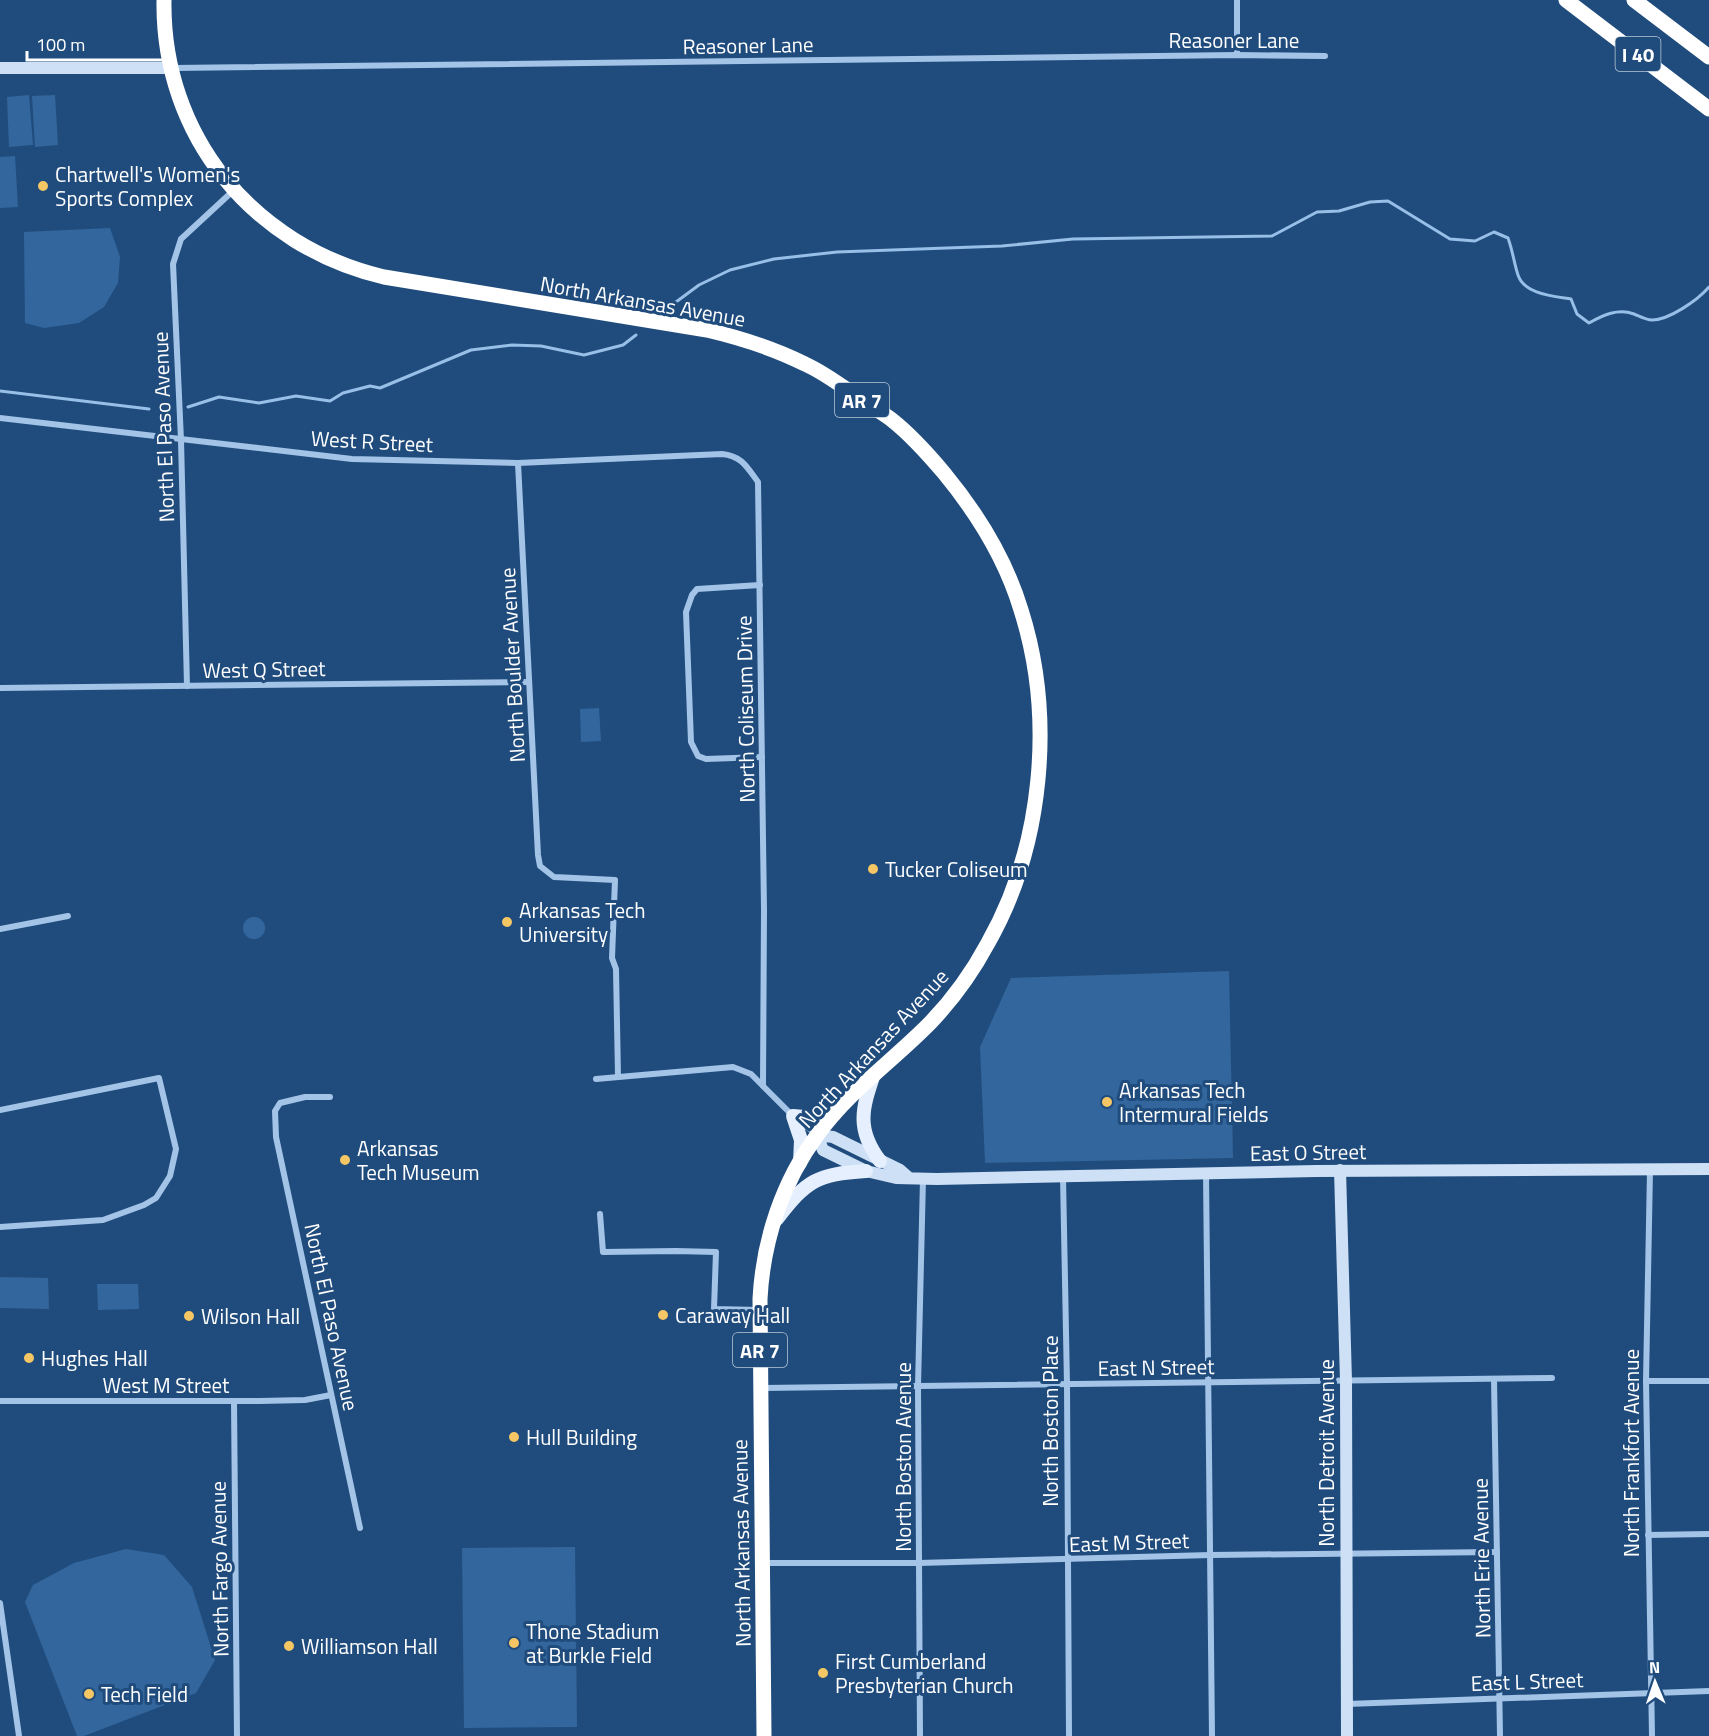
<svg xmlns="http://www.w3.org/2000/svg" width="1709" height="1736" font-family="'Titillium Web',sans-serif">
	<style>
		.green { fill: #33669c }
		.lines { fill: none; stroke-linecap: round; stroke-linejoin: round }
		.stream { stroke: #97bfe8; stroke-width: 3 }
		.street { stroke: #a3c4e7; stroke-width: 6 }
		.secondary { stroke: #cde0f6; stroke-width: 12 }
		.primary { stroke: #e5effd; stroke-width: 14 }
		.highway { stroke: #fff; stroke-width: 15 }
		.poi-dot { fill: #f5c664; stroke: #204c7d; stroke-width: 2 }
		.labels { text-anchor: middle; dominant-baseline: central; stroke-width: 6; stroke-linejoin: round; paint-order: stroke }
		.shield { fill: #204c7d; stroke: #bcc9d8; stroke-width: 1.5 }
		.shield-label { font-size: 20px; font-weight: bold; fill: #fff }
		.street-label { font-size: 21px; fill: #fff; stroke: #204c7d }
		.poi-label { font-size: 21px; fill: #fff; stroke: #204c7d; text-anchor: start }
	</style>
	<rect width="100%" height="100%" fill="#204c7d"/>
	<g class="green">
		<path d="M29 95 33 145 9 147 7 97Z"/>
		<path d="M55 95 58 145 35 147 32 96Z"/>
		<path d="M15 156 18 207 0 208V157Z"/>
		<path d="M110 228 120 257 118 283 104 307 79 323 44 328 25 323 24 232Z"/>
		<path d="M599 708 601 741 581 742 580 709Z"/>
		<circle cx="254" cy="928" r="11"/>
		<path d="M1229 971 1233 1158 985 1163 980 1047 1011 978Z"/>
		<path d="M0 1277 48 1278 49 1309 0 1308Z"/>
		<path d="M97 1284H138L139 1309 98 1310Z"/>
		<path d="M575 1547 577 1727 464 1728 462 1548Z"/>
		<path d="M126 1549 164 1555 192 1587 215 1660 196 1693 84 1736H77L25 1602 33 1585 74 1563Z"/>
	</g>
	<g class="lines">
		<g class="stream">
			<path d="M676 302 699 285 730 270 774 259 837 252 1002 246 1073 239 1272 236 1317 212 1339 211 1370 202 1388 201 1450 239 1475 241 1494 232 1508 238C1513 252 1514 263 1518 275 1524 294 1553 296 1571 299L1577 314 1589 323C1603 315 1618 308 1634 314 1639 316 1646 320 1652 320 1669 320 1698 300 1709 287"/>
			<path d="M0 391 149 409"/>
			<path d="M188 407 219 397 259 403 296 396 330 401 343 393 370 386 380 388 471 350 512 345 541 346 584 355 623 345 636 335"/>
		</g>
		<g class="street">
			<path d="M1237 0V55"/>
			<path d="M174 68 1237 55 1325 56"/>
			<path d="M0 418 352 459 518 463 722 454C742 456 747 467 758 482L764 910 763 1086 793 1116 817 1135"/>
			<path d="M518 463 538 855 540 866 554 877 615 880 612 958 616 969 618 1076"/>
			<path d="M760 585 697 589 692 595 686 612 691 742 698 756 706 759 762 757"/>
			<path d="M187 686 181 440 173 264 181 239 234 190"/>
			<path d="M0 688 529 682"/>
			<path d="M0 929 68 916"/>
			<path d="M596 1079 733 1067 751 1074 763 1086"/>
			<path d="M330 1097H305L280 1103 275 1111 276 1137 360 1528"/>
			<path d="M0 1110 159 1078 176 1149 170 1176 156 1198 144 1205 103 1220 0 1227"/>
			<path d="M1650 1170 1646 1381 1652 1736"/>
			<path d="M1206 1174 1212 1736"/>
			<path d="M1063 1177 1067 1384 1069 1736"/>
			<path d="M600 1214 603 1252 676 1251 716 1252 714 1309 759 1310"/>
			<path d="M1494 1379 1500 1736"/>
			<path d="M1646 1381H1709"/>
			<path d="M761 1388 1552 1378"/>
			<path d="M0 1401H260L305 1400 331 1395"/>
			<path d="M234 1401 237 1736"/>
			<path d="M1648 1535 1709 1534"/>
			<path d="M763 1563H919L1211 1555 1497 1552"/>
			<path d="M0 1603 19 1736"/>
			<path d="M1347 1704 1709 1691"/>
			<path d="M920 1736 918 1386 923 1179"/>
		</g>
		<g class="secondary">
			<path d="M0 68H171"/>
			<path d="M1340 1170 1346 1381 1347 1736"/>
			<path d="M908 1177 900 1170 833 1137 817 1135 823 1150 866 1171 896 1178 937 1179 1316 1171 1709 1169"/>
		</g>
		<g class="primary">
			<path d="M874 1074C862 1109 856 1129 880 1161"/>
			<path d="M800 1163 801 1140 793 1116 815 1118 834 1115"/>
			<path d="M777 1219C807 1180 817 1174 866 1171"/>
		</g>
		<g class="highway">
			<path d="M164 0C162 136 253 246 384 277L707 330C741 338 773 348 805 364 825 373 843 387 862 400 872 407 883 413 892 420 911 435 928 454 944 473 977 513 1006 560 1021 610 1055 717 1043 846 988 943 973 971 953 999 931 1022 894 1060 849 1091 818 1134 782 1182 763 1241 760 1299L764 1736"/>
			<path d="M1566 0 1709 109"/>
			<path d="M1634 0 1709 57"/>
		</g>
	</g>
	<g class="poi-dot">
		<circle cx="43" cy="186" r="6"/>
		<circle cx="873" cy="869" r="6"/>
		<circle cx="507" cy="922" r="6"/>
		<circle cx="1107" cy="1102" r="6"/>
		<circle cx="345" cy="1160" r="6"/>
		<circle cx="663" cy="1315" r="6"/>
		<circle cx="189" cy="1316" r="6"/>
		<circle cx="29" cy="1358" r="6"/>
		<circle cx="514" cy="1437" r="6"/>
		<circle cx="514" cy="1643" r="6"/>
		<circle cx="289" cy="1646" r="6"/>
		<circle cx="823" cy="1673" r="6"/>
		<circle cx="89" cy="1694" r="6"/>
	</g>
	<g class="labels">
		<g class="shield">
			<rect x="1615.5" y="37" width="45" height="34" rx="4.5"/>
			<rect x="835" y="383" width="54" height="34" rx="4.5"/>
			<rect x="733" y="1333" width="54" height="34" rx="4.5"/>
		</g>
		<g class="shield-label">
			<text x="1638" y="54">I 40</text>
			<text x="862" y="400">AR 7</text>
			<text x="760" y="1350">AR 7</text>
		</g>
		<g class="street-label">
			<text x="1234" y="40">Reasoner Lane</text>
			<text transform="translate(748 45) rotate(-1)">Reasoner Lane</text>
			<text transform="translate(643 301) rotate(10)">North Arkansas Avenue</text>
			<text transform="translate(163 427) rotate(-92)">North El Paso Avenue</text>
			<text transform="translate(372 441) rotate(3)">West R Street</text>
			<text transform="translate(512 665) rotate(-93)">North Boulder Avenue</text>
			<text transform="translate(264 669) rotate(-1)">West Q Street</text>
			<text transform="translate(745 709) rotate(-91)">North Coliseum Drive</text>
			<text transform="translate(873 1048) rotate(-47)">North Arkansas Avenue</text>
			<text transform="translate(1308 1152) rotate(-1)">East O Street</text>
			<text transform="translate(332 1317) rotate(78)">North El Paso Avenue</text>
			<text transform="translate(1156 1367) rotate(-1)">East N Street</text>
			<text x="166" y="1385">West M Street</text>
			<text transform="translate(1050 1421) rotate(-90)">North Boston Place</text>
			<text transform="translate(1326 1453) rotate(-90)">North Detroit Avenue</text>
			<text transform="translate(1631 1453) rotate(-90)">North Frankfort Avenue</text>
			<text transform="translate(903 1457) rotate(-90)">North Boston Avenue</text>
			<text transform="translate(1129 1542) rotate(-2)">East M Street</text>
			<text transform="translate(741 1543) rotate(-91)">North Arkansas Avenue</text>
			<text transform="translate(1481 1558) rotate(-91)">North Erie Avenue</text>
			<text transform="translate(219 1569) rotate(-91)">North Fargo Avenue</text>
			<text transform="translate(1527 1681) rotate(-2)">East L Street</text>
		</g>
		<g class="poi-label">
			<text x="55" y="174">Chartwell's Women's<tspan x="55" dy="24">Sports Complex</tspan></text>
			<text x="885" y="869">Tucker Coliseum</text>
			<text x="519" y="910">Arkansas Tech<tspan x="519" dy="24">University</tspan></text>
			<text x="1119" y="1090">Arkansas Tech<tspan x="1119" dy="24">Intermural Fields</tspan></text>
			<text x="357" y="1148">Arkansas<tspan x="357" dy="24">Tech Museum</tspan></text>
			<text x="675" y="1315">Caraway Hall</text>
			<text x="201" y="1316">Wilson Hall</text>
			<text x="41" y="1358">Hughes Hall</text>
			<text x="526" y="1437">Hull Building</text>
			<text x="526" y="1631">Thone Stadium<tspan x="526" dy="24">at Burkle Field</tspan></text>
			<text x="301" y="1646">Williamson Hall</text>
			<text x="835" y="1661">First Cumberland<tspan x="835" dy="24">Presbyterian Church</tspan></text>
			<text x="101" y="1694">Tech Field</text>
		</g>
	</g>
	<g transform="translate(1655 1682) rotate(358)" stroke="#204c7d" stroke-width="4.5" paint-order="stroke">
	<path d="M0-4.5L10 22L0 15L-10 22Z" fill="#ffffff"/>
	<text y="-9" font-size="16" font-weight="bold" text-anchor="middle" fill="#ffffff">N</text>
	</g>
	<path d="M27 51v9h142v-9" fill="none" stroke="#ffffff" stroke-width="3"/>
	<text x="36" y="51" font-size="18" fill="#ffffff" stroke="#204c7d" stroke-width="4.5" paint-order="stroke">100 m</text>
</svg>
